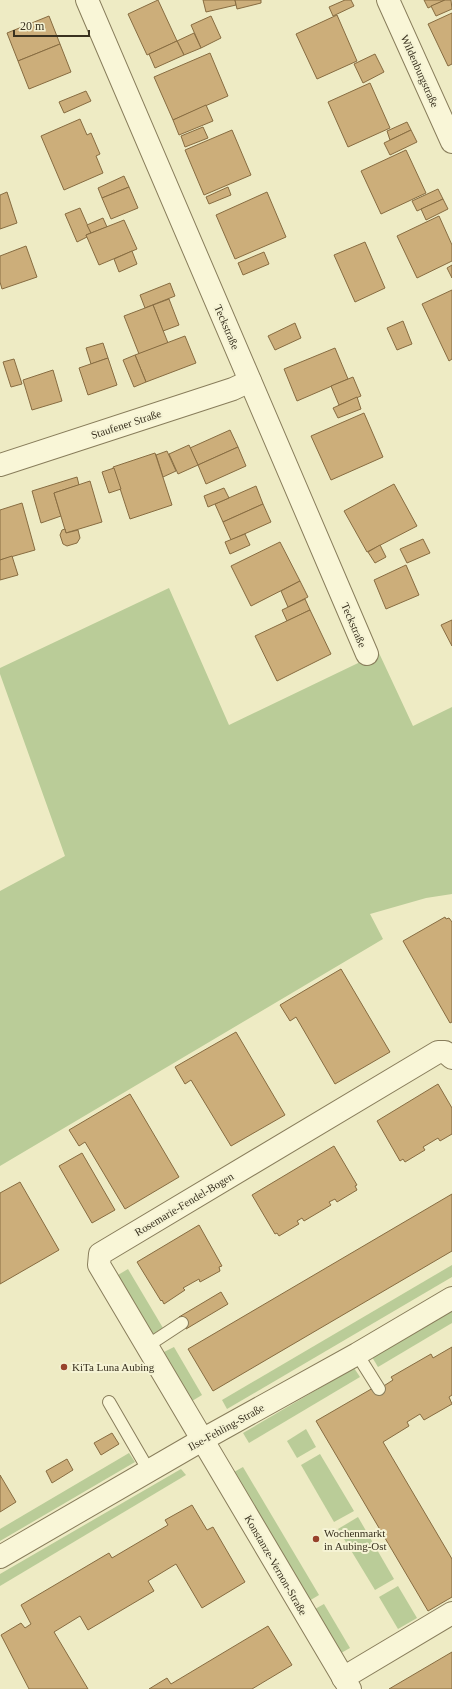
<svg xmlns="http://www.w3.org/2000/svg" width="452" height="1689" font-family="'Times New Roman',serif">
	<style>
		.green { fill: #bacc98 }
		.building { fill: #ccae7a; stroke: #876c41 }
		.lines { fill: none; stroke-linecap: round; stroke-linejoin: round }
		.service-casing { stroke: #887d5b; stroke-width: 14 }
		.minor-casing { stroke: #887d5b; stroke-width: 24 }
		.service { stroke: #f9f6d7; stroke-width: 12 }
		.minor { stroke: #f9f6d7; stroke-width: 22 }
		.poi-dot { fill: #97422b; stroke: #f5f3d4; stroke-width: 1.5 }
		.labels { text-anchor: middle; dominant-baseline: central; stroke-width: 4; stroke-linejoin: round; paint-order: stroke }
		.street-label { font-size: 11px; fill: #39311f; stroke: #f5f3d4 }
		.poi-label { font-size: 11px; fill: #39311f; stroke: #f5f3d4; text-anchor: start }
	</style>
	<rect width="100%" height="100%" fill="#eeebc4"/>
	<g class="green">
		<path d="M169 588 229 725 379 653 413 726 452 707V894L426 898 370 914 383 939 0 1166V891L65 856 0 674V668Z"/>
		<path d="M452 1265V1277L227 1409 222 1400Z"/>
		<path d="M128 1269 163 1328 153 1334 118 1275Z"/>
		<path d="M452 1310V1323L378 1367 372 1357Z"/>
		<path d="M174 1347 202 1395 192 1401 164 1352Z"/>
		<path d="M354 1368 360 1377 249 1443 243 1433Z"/>
		<path d="M306 1429 316 1447 297 1458 287 1441Z"/>
		<path d="M129 1453 135 1462 0 1541V1529Z"/>
		<path d="M320 1454 354 1511 334 1522 301 1465Z"/>
		<path d="M243 1467 319 1595 309 1601 234 1472Z"/>
		<path d="M181 1469 186 1475 0 1586V1574Z"/>
		<path d="M358 1517 394 1579 375 1590 338 1529Z"/>
		<path d="M398 1586 417 1618 398 1629 379 1597Z"/>
		<path d="M324 1604 350 1648 341 1653 315 1609Z"/>
	</g>
	<g class="building">
		<path d="M158 0 177 41 147 55 128 14Z"/>
		<path d="M203 0H235L236 5 206 12Z"/>
		<path d="M235 0H261V3L237 9Z"/>
		<path d="M345 0H351L354 6 333 16 329 7Z"/>
		<path d="M424 0H445L428 8Z"/>
		<path d="M445 0H451L452 9 436 16 431 6Z"/>
		<path d="M452 13V64L448 66 428 24Z"/>
		<path d="M337 15 357 61 317 79 296 34Z"/>
		<path d="M49 16 60 44 18 61 7 33Z"/>
		<path d="M211 16 221 38 201 48 191 25Z"/>
		<path d="M194 33 201 48 184 55 177 41Z"/>
		<path d="M177 41 184 55 155 68 149 54Z"/>
		<path d="M60 44 71 72 29 89 18 61Z"/>
		<path d="M210 53 228 96 173 120 154 77Z"/>
		<path d="M375 54 384 72 363 83 354 64Z"/>
		<path d="M370 83 390 128 348 147 328 102Z"/>
		<path d="M86 91 91 101 64 113 59 102Z"/>
		<path d="M206 105 213 121 179 135 173 120Z"/>
		<path d="M80 119 87 135 91 133 100 154 96 156 103 173 64 190 41 136Z"/>
		<path d="M407 122 411 130 390 140 387 131Z"/>
		<path d="M203 127 208 138 185 147 181 136Z"/>
		<path d="M232 130 251 175 204 195 185 150Z"/>
		<path d="M411 130 417 142 390 155 384 143Z"/>
		<path d="M406 150 426 193 381 214 361 171Z"/>
		<path d="M124 176 129 187 102 198 98 188Z"/>
		<path d="M129 187 138 208 111 219 102 198Z"/>
		<path d="M228 187 231 195 209 204 206 197Z"/>
		<path d="M438 189 443 199 417 211 412 201Z"/>
		<path d="M7 192 17 223 0 229V195Z"/>
		<path d="M267 192 286 237 235 259 216 215Z"/>
		<path d="M443 199 448 209 426 220 421 209Z"/>
		<path d="M80 208 91 233 86 235 87 237 77 242 65 214Z"/>
		<path d="M439 216 452 245V261L417 278 397 236Z"/>
		<path d="M103 218 107 227 91 233 87 225Z"/>
		<path d="M124 220 137 249 99 265 86 235Z"/>
		<path d="M365 242 385 288 355 302 334 255Z"/>
		<path d="M26 246 37 277 2 289 0 282V256Z"/>
		<path d="M132 251 137 264 119 272 114 259Z"/>
		<path d="M264 252 269 264 243 275 238 263Z"/>
		<path d="M452 265V278L447 268Z"/>
		<path d="M170 283 175 296 145 308 140 295Z"/>
		<path d="M452 290V359L449 361 422 304Z"/>
		<path d="M169 299 179 325 163 331 153 305Z"/>
		<path d="M153 305 168 343 139 354 124 316Z"/>
		<path d="M403 321 412 344 397 350 387 328Z"/>
		<path d="M295 323 301 338 275 350 268 336Z"/>
		<path d="M185 336 196 363 146 382 135 355Z"/>
		<path d="M103 343 108 358 91 364 86 348Z"/>
		<path d="M335 348 348 379 297 401 284 369Z"/>
		<path d="M135 355 146 382 134 387 123 360Z"/>
		<path d="M108 358 117 385 88 395 79 368Z"/>
		<path d="M14 359 22 384 11 387 3 362Z"/>
		<path d="M53 370 62 401 32 410 23 380Z"/>
		<path d="M353 377 361 396 339 405 331 386Z"/>
		<path d="M357 397 361 409 338 418 333 408Z"/>
		<path d="M364 413 383 457 331 480 311 436Z"/>
		<path d="M230 430 238 447 198 465 190 448Z"/>
		<path d="M189 445 198 465 178 474 169 454Z"/>
		<path d="M238 447 246 466 206 484 198 465Z"/>
		<path d="M167 451 176 471 163 477 156 455Z"/>
		<path d="M155 453 172 505 130 519 113 467Z"/>
		<path d="M114 468 121 489 109 493 102 472Z"/>
		<path d="M77 477 79 485 54 493 61 516 41 523 32 491Z"/>
		<path d="M90 481 102 522 66 533 54 493Z"/>
		<path d="M394 484 417 526 367 552 344 511Z"/>
		<path d="M256 486 263 504 223 522 215 504Z"/>
		<path d="M224 488 229 498 208 507 204 496Z"/>
		<path d="M22 503 35 550 0 560V510Z"/>
		<path d="M263 504 271 522 231 540 223 522Z"/>
		<path d="M65 529 66 533 78 530 80 538 77 543 67 546 63 544 60 535 62 530Z"/>
		<path d="M245 534 250 545 230 554 225 542Z"/>
		<path d="M423 539 430 553 407 563 400 549Z"/>
		<path d="M280 542 300 581 251 606 231 566Z"/>
		<path d="M380 545 386 557 375 563 368 552Z"/>
		<path d="M12 556 18 575 0 580V560Z"/>
		<path d="M406 565 419 595 386 609 374 580Z"/>
		<path d="M300 581 308 597 288 607 281 591Z"/>
		<path d="M305 599 310 610 287 621 282 610Z"/>
		<path d="M310 610 331 654 277 681 255 636Z"/>
		<path d="M452 620V646L441 625Z"/>
		<path d="M445 917 446 919 449 918 452 922V1022L450 1023 403 941Z"/>
		<path d="M341 969 390 1052 335 1084 296 1017 290 1021 280 1005Z"/>
		<path d="M236 1032 285 1115 231 1146 191 1080 185 1084 175 1067Z"/>
		<path d="M438 1084 452 1108V1134L440 1141 438 1138 423 1147 425 1150 405 1162 403 1159 400 1161 377 1121Z"/>
		<path d="M130 1094 179 1177 125 1209 85 1142 79 1146 69 1130Z"/>
		<path d="M334 1146 357 1185 355 1186 357 1190 337 1202 335 1199 329 1202 331 1205 304 1221 302 1218 297 1221 299 1224 279 1236 277 1233 275 1234 252 1195Z"/>
		<path d="M82 1153 115 1210 92 1223 59 1166Z"/>
		<path d="M20 1182 59 1250 0 1284V1193Z"/>
		<path d="M452 1194V1251L213 1391 188 1349Z"/>
		<path d="M199 1225 222 1266 219 1267 220 1271 200 1282 199 1279 183 1288 185 1290 164 1304 162 1300 161 1301 137 1262Z"/>
		<path d="M221 1292 228 1304 186 1329 179 1317Z"/>
		<path d="M452 1347V1395L449 1397 452 1404 424 1420 420 1414 407 1422 409 1426 383 1442 452 1559V1597L428 1611 316 1421 373 1388 379 1389 393 1380 391 1377 431 1354 433 1358Z"/>
		<path d="M112 1433 119 1444 101 1455 94 1443Z"/>
		<path d="M67 1459 73 1470 52 1483 46 1471Z"/>
		<path d="M0 1475 16 1502 0 1512Z"/>
		<path d="M192 1505 207 1530 213 1527 245 1582 202 1608 176 1564 148 1581 154 1591 88 1630 80 1616 54 1632 88 1689H29L1 1635 21 1623 25 1628 31 1624 21 1605 109 1553 112 1558 168 1525 165 1520Z"/>
		<path d="M268 1626 292 1665 252 1689H149L167 1678 171 1684Z"/>
		<path d="M452 1652V1689H389Z"/>
	</g>
	<g class="lines">
		<defs>
			<g id="service">
				<path d="M147 1346 182 1323"/>
				<path d="M357 1354 379 1389"/>
				<path d="M109 1402 149 1471"/>
			</g>
			<g id="minor">
				<path d="M87 0 367 654"/>
				<path d="M388 0 452 142"/>
				<path d="M0 465 233 389 250 381"/>
				<path d="M0 1557 202 1440 357 1354 452 1298"/>
				<path d="M343 1678 452 1613"/>
				<path d="M350 1689 99 1265 100 1254 438 1052H445L452 1058"/>
			</g>
		</defs>
		<use href="#service" class="service-casing"/>
		<use href="#minor" class="minor-casing"/>
		<use href="#service" class="service"/>
		<use href="#minor" class="minor"/>
	</g>
	<g class="poi-dot">
		<circle cx="64" cy="1367" r="4"/>
		<circle cx="316" cy="1539" r="4"/>
	</g>
	<g class="labels">
		<g class="street-label">
			<text transform="translate(420 71) rotate(66)">Wildenburgstraße</text>
			<text transform="translate(227 327) rotate(67)">Teckstraße</text>
			<text transform="translate(126 424) rotate(-18)">Staufener Straße</text>
			<text transform="translate(354 625) rotate(67)">Teckstraße</text>
			<text transform="translate(184 1204) rotate(-31)">Rosemarie-Fendel-Bogen</text>
			<text transform="translate(226 1427) rotate(-29)">Ilse-Fehling-Straße</text>
			<text transform="translate(276 1565) rotate(60)">Konstanze-Vernon-Straße</text>
		</g>
		<g class="poi-label">
			<text x="72" y="1367">KiTa Luna Aubing</text>
			<text x="324" y="1533">Wochenmarkt<tspan x="324" dy="13">in Aubing-Ost</tspan></text>
		</g>
	</g>
	<path d="M14 30v6h75v-6" fill="none" stroke="#39311f" stroke-width="2"/>
	<text x="20" y="30" font-size="12" fill="#39311f" stroke="#f5f3d4" stroke-width="3" paint-order="stroke">20 m</text>
</svg>
